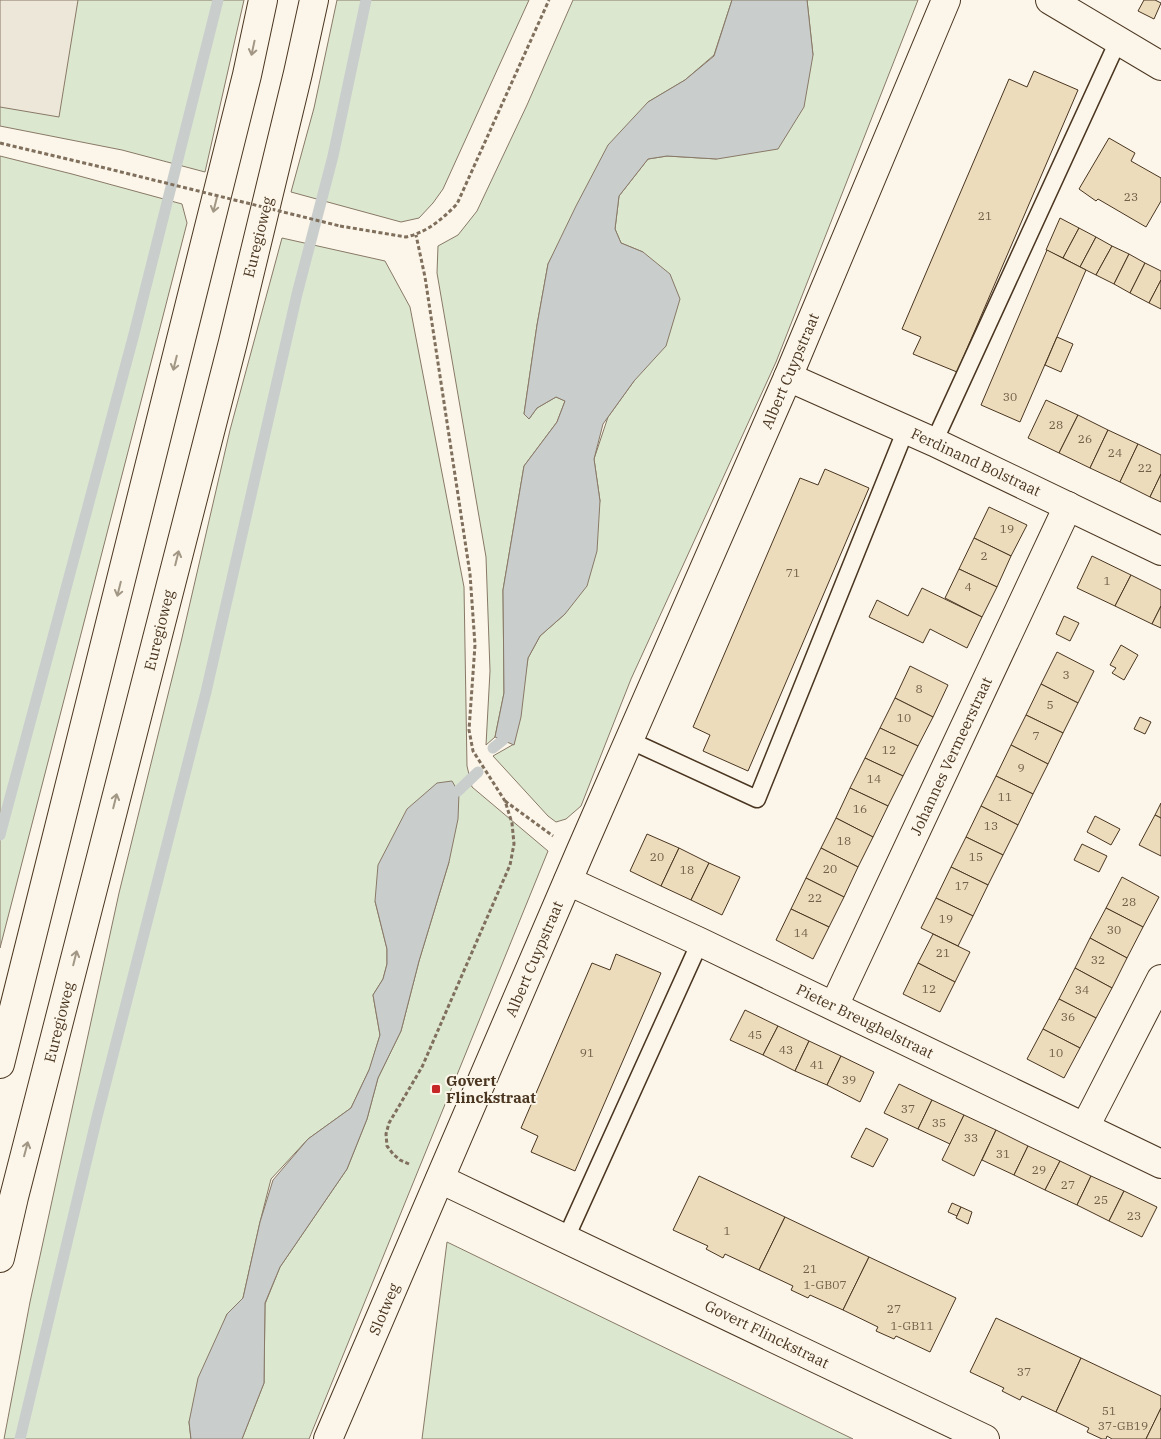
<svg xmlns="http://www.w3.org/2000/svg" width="1161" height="1439" font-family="'IBM Plex Serif',serif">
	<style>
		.green { fill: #dce7d0; stroke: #887966 }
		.parking { fill: #ede7d9; stroke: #887966 }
		.water { fill: #c9cecd; stroke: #887966 }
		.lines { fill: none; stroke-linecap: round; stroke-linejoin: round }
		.stream { stroke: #c9cecd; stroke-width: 11 }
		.building { fill: #ecdcbc; stroke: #4a3520 }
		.service-casing { stroke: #4a3520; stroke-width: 19 }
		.minor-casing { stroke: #4a3520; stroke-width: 30 }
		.tertiary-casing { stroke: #4a3520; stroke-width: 30 }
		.primary-casing { stroke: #4a3520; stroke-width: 30 }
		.path { stroke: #7f6f5c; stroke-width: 3; stroke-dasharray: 4 2.5; stroke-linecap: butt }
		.service { stroke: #fbf6e9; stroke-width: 16 }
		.minor { stroke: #fbf6e9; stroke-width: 28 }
		.tertiary { stroke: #fbf6e9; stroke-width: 28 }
		.primary { stroke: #fbf6e9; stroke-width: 28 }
		.path-bridge { stroke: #7f6f5c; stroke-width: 3; stroke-dasharray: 4 2.5; stroke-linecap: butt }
		.oneway { stroke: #a29684 }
		.poi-dot { fill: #c62828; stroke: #fbf6e9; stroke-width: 2 }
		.labels { text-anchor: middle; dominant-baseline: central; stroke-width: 4; stroke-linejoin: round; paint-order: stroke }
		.number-label { font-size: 12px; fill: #725f47 }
		.street-label { font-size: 15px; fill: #4a3520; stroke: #fbf6e9 }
		.poi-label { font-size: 15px; font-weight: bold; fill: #4a3520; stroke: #fbf6e9; text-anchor: start }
	</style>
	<rect width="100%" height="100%" fill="#fbf6e9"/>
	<g class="green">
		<path d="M0 0H244L205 172 122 150 0 126Z"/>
		<path d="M337 0H529L443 189 433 203 419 218 401 222 291 192 314 108Z"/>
		<path d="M573 0H732L714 55 685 80 648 102 564 234 548 264 537 325 524 414 529 419 537 408 556 397 565 401 557 422 524 466 503 590 504 693 495 737 486 745 490 671 486 557 437 273 438 246 458 235 477 211 527 105Z"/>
		<path d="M807 0H918L776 362 631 679 581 806 566 819 556 822 548 816 493 756 514 744 528 658 540 636 565 614 600 501 594 459 608 417 634 381 643 252 621 243 615 229 619 196 648 159 667 156 717 159 813 55Z"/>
		<path d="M0 156 72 174 182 204 187 223 0 948Z"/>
		<path d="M282 238 385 261 410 307 464 587 467 766 472 787 548 851 309 1439H242L264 1383 265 1304 280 1267 347 1169 367 1119 378 1078 401 1031 419 961 449 862 375 901 387 949V964L383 979 373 995 380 1035 370 1068 351 1108 308 1139 271 1179 260 1222 243 1298 227 1314 189 1422 191 1439H4L30 1302 119 893 181 642 230 430Z"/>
		<path d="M447 1242 853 1439H422Z"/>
	</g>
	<path class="parking" d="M0 0H78L59 117 0 107Z"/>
	<g class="water">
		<path d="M732 0H807L813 55 804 107 778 149 717 159 667 156 648 159 619 196 615 229 621 243 643 252 670 274 680 299 666 346 634 381 603 424 594 459 600 501 597 551 587 586 565 614 540 636 528 658 521 717 514 745 495 737 504 693 503 590 524 466 557 422 565 401 556 397 537 408 529 419 524 414 537 325 548 264 576 206 608 145 648 102 685 80 714 56Z"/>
		<path d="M452 781 459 793 458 819 449 862 419 961 401 1031 378 1078 367 1119 347 1169 280 1267 265 1303 264 1383 242 1439H191L189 1422 198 1378 227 1314 243 1298 260 1222 273 1180 308 1139 351 1108 369 1070 380 1035 373 995 383 979 387 964V949L375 901 378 865 407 809 437 783Z"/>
	</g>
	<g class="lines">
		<g class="stream">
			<path d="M493 748 503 740"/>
			<path d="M458 791 478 772"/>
			<path d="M0 835 134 334 218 0"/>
			<path d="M20 1439 97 1117 206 692 297 294 333 156 366 0"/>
		</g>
	</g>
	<g class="building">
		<path d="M1144 0H1155L1161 3 1154 19 1138 11Z"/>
		<path d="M1034 71 1078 90 957 372 913 354 921 337 902 329 1009 79 1027 87Z"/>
		<path d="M1109 138 1135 153 1131 161 1161 178V201L1146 227 1098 199 1096 201 1079 189Z"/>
		<path d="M1060 218 1079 228 1063 258 1046 250Z"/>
		<path d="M1079 228 1096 237 1080 267 1063 258Z"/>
		<path d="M1096 237 1112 246 1096 275 1080 267Z"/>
		<path d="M1112 246 1129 254 1114 284 1096 275Z"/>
		<path d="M1047 250 1086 270 1020 422 981 405Z"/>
		<path d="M1129 254 1145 263 1130 293 1114 284Z"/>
		<path d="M1145 263 1161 271V280L1149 303 1130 293Z"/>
		<path d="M1161 280V309L1149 303Z"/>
		<path d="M1057 337 1073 344 1061 372 1045 365Z"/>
		<path d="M1046 400 1078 415 1059 453 1028 438Z"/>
		<path d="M1078 415 1108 430 1090 468 1059 453Z"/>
		<path d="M1108 430 1138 444 1120 482 1090 468Z"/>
		<path d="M1138 444 1161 455V474L1150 497 1120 482Z"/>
		<path d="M825 469 869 488 748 771 703 751 710 735 693 727 800 478 818 485Z"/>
		<path d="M1161 474V502L1150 497Z"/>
		<path d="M989 507 1027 525 1011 556 974 538Z"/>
		<path d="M974 538 1011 556 997 587 959 569Z"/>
		<path d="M1092 556 1131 575 1115 606 1077 588Z"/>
		<path d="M959 569 997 587 982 617 945 598Z"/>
		<path d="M1131 575 1161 590V606L1152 624 1115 606Z"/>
		<path d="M922 588 982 617 967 648 930 629 923 643 869 617 877 600 908 616Z"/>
		<path d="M1161 606V628L1152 624Z"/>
		<path d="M1064 616 1079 623 1070 641 1056 634Z"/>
		<path d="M1121 645 1138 655 1124 680 1112 673 1116 668 1110 665Z"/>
		<path d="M1057 652 1094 671 1078 703 1041 684Z"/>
		<path d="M910 666 948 685 933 717 895 698Z"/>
		<path d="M1041 684 1078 703 1063 733 1026 715Z"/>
		<path d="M895 698 933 717 918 746 880 728Z"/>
		<path d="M1026 715 1063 733 1048 764 1011 745Z"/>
		<path d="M1140 717 1151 722 1145 734 1134 729Z"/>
		<path d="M880 728 918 746 903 776 865 758Z"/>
		<path d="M1011 745 1048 764 1033 794 996 776Z"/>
		<path d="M865 758 903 776 888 806 850 788Z"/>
		<path d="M996 776 1033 794 1018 825 981 806Z"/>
		<path d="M850 788 888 806 873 837 836 818Z"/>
		<path d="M1161 803V818L1155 815Z"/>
		<path d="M981 806 1018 825 1003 855 966 837Z"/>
		<path d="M1155 815 1161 818V856L1139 845Z"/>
		<path d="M1095 816 1120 829 1111 845 1087 832Z"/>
		<path d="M836 818 873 837 858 867 821 848Z"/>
		<path d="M647 834 679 848 661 886 630 871Z"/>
		<path d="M966 837 1003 855 988 885 951 867Z"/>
		<path d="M1082 844 1107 856 1099 872 1074 860Z"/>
		<path d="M679 848 709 863 691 900 661 886Z"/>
		<path d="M821 848 858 867 844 897 806 878Z"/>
		<path d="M709 863 740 877 722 915 691 900Z"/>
		<path d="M951 867 988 885 973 916 936 898Z"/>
		<path d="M1122 877 1159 897 1143 927 1106 908Z"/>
		<path d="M806 878 844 897 829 927 791 909Z"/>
		<path d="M936 898 973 916 958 946 921 928Z"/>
		<path d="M1106 908 1143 927 1127 958 1090 938Z"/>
		<path d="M791 909 829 927 813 959 776 940Z"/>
		<path d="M933 934 970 952 955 982 918 963Z"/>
		<path d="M1090 938 1127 958 1112 988 1075 968Z"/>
		<path d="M616 954 661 973 575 1171 531 1152 538 1136 521 1128 592 963 610 970Z"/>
		<path d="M918 963 955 982 940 1012 903 994Z"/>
		<path d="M1075 968 1112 988 1096 1018 1059 999Z"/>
		<path d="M1059 999 1096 1018 1080 1048 1043 1029Z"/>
		<path d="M745 1010 778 1026 763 1055 730 1040Z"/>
		<path d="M778 1026 809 1041 795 1071 763 1055Z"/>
		<path d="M1043 1029 1080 1048 1064 1078 1027 1059Z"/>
		<path d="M809 1041 841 1056 827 1085 795 1071Z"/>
		<path d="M841 1056 874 1072 860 1102 827 1085Z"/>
		<path d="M899 1084 932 1100 918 1129 884 1113Z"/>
		<path d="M932 1100 964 1115 950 1144 918 1129Z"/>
		<path d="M964 1115 996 1130 974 1176 942 1160Z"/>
		<path d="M866 1128 888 1139 873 1167 851 1157Z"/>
		<path d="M996 1130 1028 1146 1014 1175 982 1160Z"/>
		<path d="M1028 1146 1060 1161 1045 1190 1014 1175Z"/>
		<path d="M1060 1161 1091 1176 1077 1205 1045 1190Z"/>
		<path d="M699 1176 785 1217 759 1270 725 1254 723 1258 706 1249 708 1246 673 1230Z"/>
		<path d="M1091 1176 1124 1191 1109 1221 1077 1205Z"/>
		<path d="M1124 1191 1157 1207 1142 1237 1109 1221Z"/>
		<path d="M952 1203 961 1207 957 1216 948 1212Z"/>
		<path d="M961 1207 972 1212 968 1224 956 1218Z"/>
		<path d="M785 1217 869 1257 843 1310 810 1295 808 1298 791 1290 793 1286 759 1270Z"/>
		<path d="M869 1257 956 1298 930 1352 896 1336 894 1339 876 1331 878 1327 843 1310Z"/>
		<path d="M996 1318 1081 1358 1056 1412 1022 1396 1020 1400 1002 1391 1004 1388 970 1372Z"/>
		<path d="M1081 1358 1161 1396V1408L1146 1439H1112L1107 1436 1106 1439H1102L1087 1432 1089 1428 1056 1412Z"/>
		<path d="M1161 1408V1439H1146Z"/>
	</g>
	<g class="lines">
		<defs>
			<g id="service">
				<path d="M934 442 1118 41"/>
				<path d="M629 740 757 799 906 429"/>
				<path d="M566 1238 700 942"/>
			</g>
			<g id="minor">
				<path d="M1050 0 1161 66"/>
				<path d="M788 377 934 442 1161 551"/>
				<path d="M568 881 700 942 1161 1164"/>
				<path d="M834 1006 1068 506"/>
				<path d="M1085 1127 1161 979"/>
				<path d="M440 1179 985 1439"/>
			</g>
			<path id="tertiary" d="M328 1439 581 850 788 377 946 0"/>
			<g id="primary">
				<path d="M0 1064 247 75 263 0"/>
				<path d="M0 1258 14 1197 233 342 298 73 314 0"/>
			</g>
		</defs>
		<use href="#service" class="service-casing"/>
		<use href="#minor" class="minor-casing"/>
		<use href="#tertiary" class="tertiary-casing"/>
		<use href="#primary" class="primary-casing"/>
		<g class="path">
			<path d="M0 143 101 167"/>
			<path d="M340 226 406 237C428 232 442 219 457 204L549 0"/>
			<path d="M505 801 553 836"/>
			<path d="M409 1164 400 1160 393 1154 387 1146 386 1134 389 1123 422 1067 510 865 514 844 512 823 505 801 473 751 469 730 475 645 470 574 425 277 416 235"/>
		</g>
		<use href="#service" class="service"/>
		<use href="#minor" class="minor"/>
		<use href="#tertiary" class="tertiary"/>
		<use href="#primary" class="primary"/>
		<path class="path-bridge" d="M101 167 340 226"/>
	</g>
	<defs><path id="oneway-shaft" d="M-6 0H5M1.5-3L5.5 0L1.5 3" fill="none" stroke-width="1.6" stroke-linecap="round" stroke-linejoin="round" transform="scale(1.25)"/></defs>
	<g class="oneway">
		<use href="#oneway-shaft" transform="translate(253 48) rotate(102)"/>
		<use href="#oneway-shaft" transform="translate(215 205) rotate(104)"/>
		<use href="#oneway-shaft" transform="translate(175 363) rotate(104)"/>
		<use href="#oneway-shaft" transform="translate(177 558) rotate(-76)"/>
		<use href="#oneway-shaft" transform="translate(119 589) rotate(104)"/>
		<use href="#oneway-shaft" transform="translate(115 801) rotate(-76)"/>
		<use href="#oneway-shaft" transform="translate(75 958) rotate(-76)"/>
		<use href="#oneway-shaft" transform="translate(26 1149) rotate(-75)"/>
	</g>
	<rect class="poi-dot" x="431" y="1084" width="10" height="10" rx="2.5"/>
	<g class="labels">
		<g class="number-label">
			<text x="1131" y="196">23</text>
			<text x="985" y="215">21</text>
			<text x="1010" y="396">30</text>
			<text x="1056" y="424">28</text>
			<text x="1085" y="438">26</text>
			<text x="1115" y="452">24</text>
			<text x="1145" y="467">22</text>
			<text x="1007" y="528">19</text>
			<text x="984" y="555">2</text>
			<text x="793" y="572">71</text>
			<text x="1107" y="580">1</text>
			<text x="968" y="586">4</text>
			<text x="1066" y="674">3</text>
			<text x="919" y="688">8</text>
			<text x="1050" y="704">5</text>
			<text x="904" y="717">10</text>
			<text x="1036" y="735">7</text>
			<text x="889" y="749">12</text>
			<text x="1021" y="767">9</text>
			<text x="874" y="778">14</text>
			<text x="1005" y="796">11</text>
			<text x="860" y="808">16</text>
			<text x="991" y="825">13</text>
			<text x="844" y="840">18</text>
			<text x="657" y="856">20</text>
			<text x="976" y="856">15</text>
			<text x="830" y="868">20</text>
			<text x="687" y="869">18</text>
			<text x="962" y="885">17</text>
			<text x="815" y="897">22</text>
			<text x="1129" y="901">28</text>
			<text x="946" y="918">19</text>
			<text x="1114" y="929">30</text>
			<text x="801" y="932">14</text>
			<text x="943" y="952">21</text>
			<text x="1098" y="959">32</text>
			<text x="929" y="988">12</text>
			<text x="1082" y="989">34</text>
			<text x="1068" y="1016">36</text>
			<text x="755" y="1034">45</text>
			<text x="786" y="1049">43</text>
			<text x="587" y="1052">91</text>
			<text x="1056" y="1052">10</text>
			<text x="817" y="1064">41</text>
			<text x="849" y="1079">39</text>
			<text x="908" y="1108">37</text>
			<text x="939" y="1122">35</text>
			<text x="971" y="1137">33</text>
			<text x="1003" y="1153">31</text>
			<text x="1039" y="1169">29</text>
			<text x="1068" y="1184">27</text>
			<text x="1101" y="1199">25</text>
			<text x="1134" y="1215">23</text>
			<text x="727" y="1230">1</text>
			<text x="810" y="1268">21</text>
			<text x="825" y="1284">1-GB07</text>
			<text x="894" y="1308">27</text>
			<text x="912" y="1325">1-GB11</text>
			<text x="1024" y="1371">37</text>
			<text x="1109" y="1410">51</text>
			<text x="1123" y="1425">37-GB19</text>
		</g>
		<g class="street-label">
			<text transform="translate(258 237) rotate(-76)">Euregioweg</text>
			<text transform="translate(790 371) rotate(-67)">Albert Cuypstraat</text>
			<text transform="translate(976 462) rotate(25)">Ferdinand Bolstraat</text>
			<text transform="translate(159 630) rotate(-76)">Euregioweg</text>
			<text transform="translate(951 756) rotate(-65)">Johannes Vermeerstraat</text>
			<text transform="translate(534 959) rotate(-67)">Albert Cuypstraat</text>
			<text transform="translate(865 1021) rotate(26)">Pieter Breughelstraat</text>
			<text transform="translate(59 1022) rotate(-76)">Euregioweg</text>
			<text transform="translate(384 1309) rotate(-67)">Slotweg</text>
			<text transform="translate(767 1334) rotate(26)">Govert Flinckstraat</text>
		</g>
		<g class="poi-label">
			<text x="446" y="1080">Govert<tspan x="446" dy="17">Flinckstraat</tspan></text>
		</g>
	</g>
</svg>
